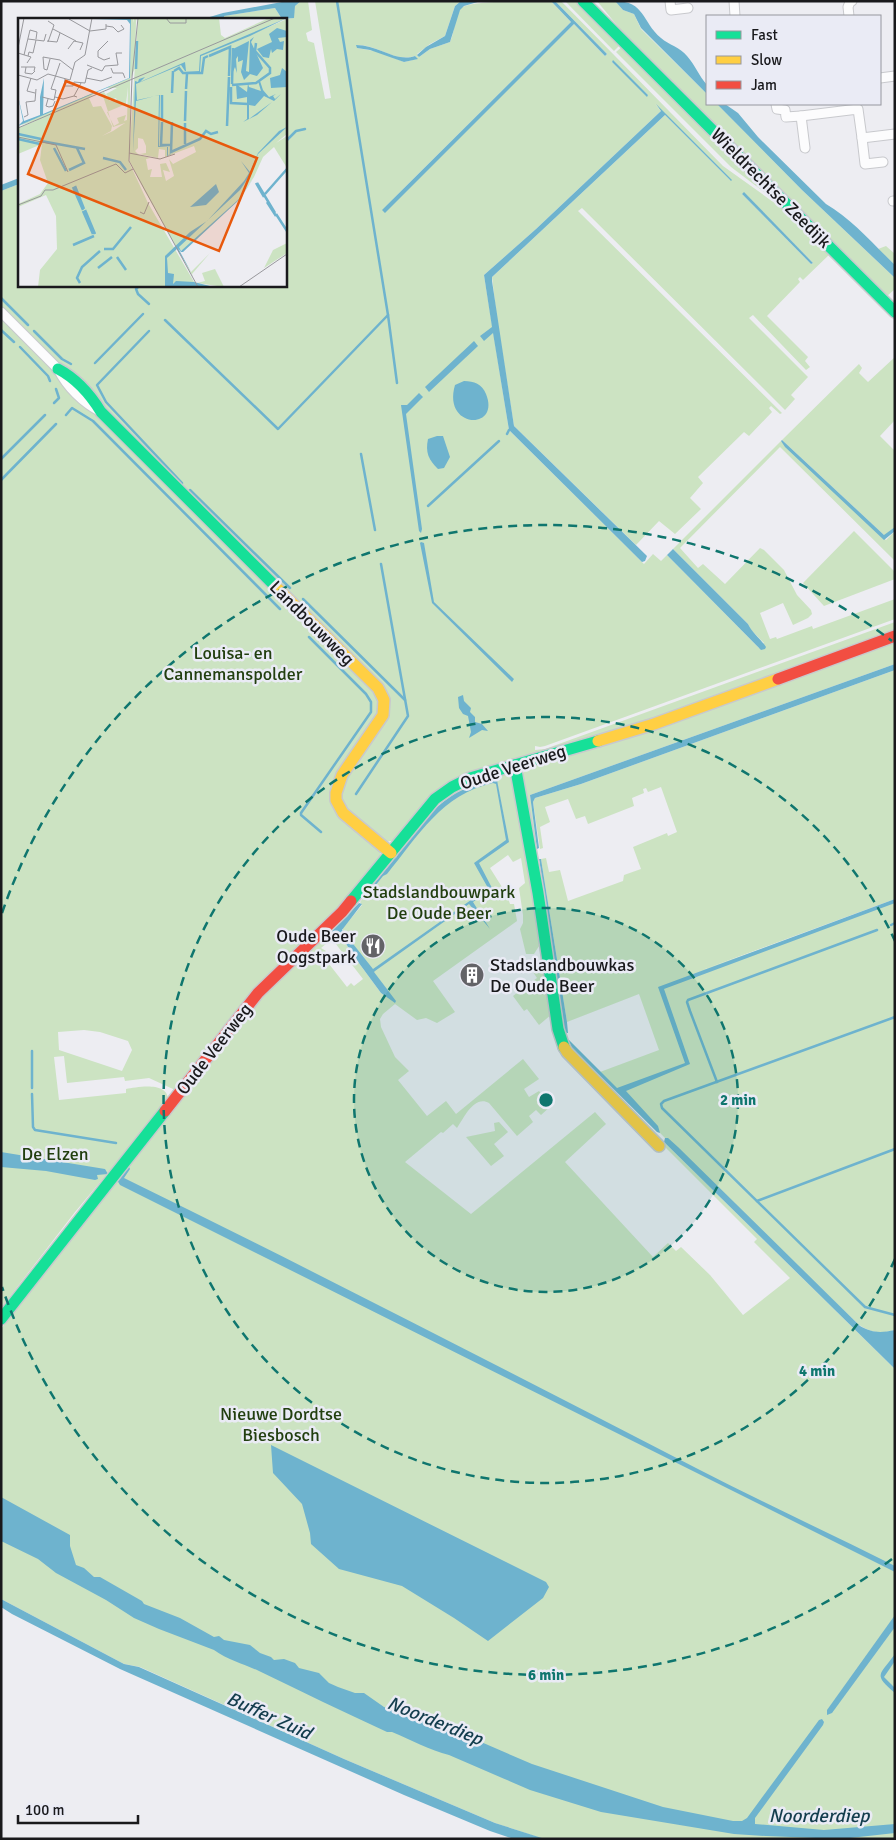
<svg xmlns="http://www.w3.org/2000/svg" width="896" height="1840" font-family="Signika,sans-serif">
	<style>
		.green { fill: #cce3c2; fill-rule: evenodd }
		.water { fill: #6eb3ce }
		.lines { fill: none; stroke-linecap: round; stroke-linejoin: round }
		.stream { stroke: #6eb3ce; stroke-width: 2.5 }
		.street-casing { stroke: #c8c9cd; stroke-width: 11 }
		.fast-casing { stroke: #c8c9cd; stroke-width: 14 }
		.slow-casing { stroke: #c8c9cd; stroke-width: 14 }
		.jam-casing { stroke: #c8c9cd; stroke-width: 14 }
		.street { stroke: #fcfcfd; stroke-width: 9 }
		.fast { stroke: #16e098; stroke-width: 11 }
		.slow { stroke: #ffcf43; stroke-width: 11 }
		.jam { stroke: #f24e42; stroke-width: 11 }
		.ring { fill: none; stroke: #0f766e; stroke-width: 2.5; stroke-dasharray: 9 6 }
		.labels { text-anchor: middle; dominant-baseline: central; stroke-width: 5; stroke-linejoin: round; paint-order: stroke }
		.street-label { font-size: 18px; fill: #19191c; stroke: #eaebf5 }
		.park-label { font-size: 18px; fill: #223f0f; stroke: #eaebf5 }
		.poi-label { font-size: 18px; fill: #19191c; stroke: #eaebf5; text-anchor: end }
		.water-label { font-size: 19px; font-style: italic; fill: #133d4d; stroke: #eaebf5 }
		.inset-river { fill: none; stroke: #6eb3ce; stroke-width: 2.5 }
		.inset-road { fill: none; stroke: #98989c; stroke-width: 1 }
		.view { fill: #e8590c; fill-opacity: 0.15; stroke: #e8590c; stroke-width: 2.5 }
		.inset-edge { fill: none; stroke: #19191c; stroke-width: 2.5 }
		.centre { fill: #0f766e; stroke: #eaebf5; stroke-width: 2.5 }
		.ring-label { font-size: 15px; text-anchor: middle; font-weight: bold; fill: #0f766e; stroke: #eaebf5; stroke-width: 5; stroke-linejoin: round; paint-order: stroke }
	</style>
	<rect width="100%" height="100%" fill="#ededf2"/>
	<g class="green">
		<path d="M301 1H308L312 30 306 33 308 41 314 43 325 99 331 98 315 1H461L455 6 445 36 430 44 417 54 419 57 430 49 450 42C455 32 454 16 461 8 471 0 535 1 551 1L571 22 382 210 574 24 605 56 607 54 555 1H561L723 166 790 214 832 252 803 280 800 277 798 279 800 282 767 316 808 357 805 361 810 367 806 370 753 315 749 318 808 377 791 395 795 399 785 410 582 208 578 211 782 413 780 414 771 406 769 408 772 412 749 436 744 432 698 477 703 483 690 498 701 509 675 534 659 521 636 545 514 426 497 320 492 277 665 115 730 180H731L655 104 661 111 536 229 484 275 509 430 644 564 653 554 661 561 667 555 759 648 764 643 751 630 748 624 673 549 781 441 886 540 895 531V561L780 447 680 548 698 568 703 564 725 584 760 548 764 550 784 570 797 595 811 610 812 614 808 618 793 625 783 603 760 613 770 639 776 637 777 639 812 626 813 629 895 599V619L545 746 540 747 535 746V750L545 749 895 622V632L650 721 534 753 468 773 395 840 386 842 380 851V858L342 908 178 1089H173L149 1078 125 1081 124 1077 67 1083 64 1056 54 1057 59 1100 126 1093V1089C138 1087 169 1081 168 1101L75 1212 1 1308V191L19 184V285H285V19L293 18 295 6ZM357 45C379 45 395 63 415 56L417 59 404 62 380 52 357 48ZM613 61 648 95 647 96 612 62ZM744 193 813 263 811 264 742 194ZM84 1030 100 1032 128 1041 132 1050 122 1071 59 1050 58 1032Z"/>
		<path d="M565 1H580L622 43 614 51Z"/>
		<path d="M597 1H615L623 10 634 14 641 29 707 94V104H717L802 190 895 278V289L886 297 629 40Z"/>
		<path d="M275 8 282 19H224L223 16Z"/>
		<path d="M624 45 776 201 731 167 616 52Z"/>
		<path d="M886 246 895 254V265L878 249Z"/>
		<path d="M895 357V420L880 436 895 451V527L885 536 782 440 859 364 862 368 859 373 868 382Z"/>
		<path d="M854 531 895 572V579L824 606 803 583Z"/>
		<path d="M895 641V664L530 795 537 849H535L521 776 529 765Z"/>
		<path d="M895 670V899L705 969 895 901V1330C880 1334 872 1333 859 1325L665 1138 600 1072 659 1050 639 994 567 1022 541 859 546 858 549 872 560 870 568 901 623 881 624 875 641 869 633 847 667 833 668 836 677 832 661 787 648 792 646 788 643 789 644 793 632 798 634 806 588 824 585 816 576 819 568 799 545 807 550 822 540 827 543 848 540 849 533 802 535 798 581 784Z"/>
		<path d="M506 772 514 778 541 943 534 954H526L520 929 523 923V915L519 888 525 883 521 858 513 862 508 855 490 868 507 895 510 904H514L517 921 433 981 455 1012 437 1023 426 1018 417 1020 395 1004 383 1014 380 1019 381 1027 395 1057 409 1071 398 1080 427 1116 446 1101 456 1114 523 1059 539 1079 524 1089 529 1097 539 1091 551 1106 541 1115 536 1110 529 1116 533 1122 517 1136 489 1103C474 1095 464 1118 457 1128L453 1124 443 1133 441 1132 405 1162 471 1214 595 1112 606 1124 565 1162 653 1257 668 1243 676 1251 681 1247 710 1275 743 1315 790 1278 754 1242 757 1239 662 1144 664 1142 895 1369V1839H544L495 1823 344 1759 140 1667 124 1664 1 1599V1329L120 1175 263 995 316 945 335 933 341 935 348 947 352 950 353 955 381 993 396 1002 343 932V928L362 905 360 902 433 811 444 801 454 793 473 785 496 780 509 842 495 773ZM332 939 363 979 354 986 351 983 347 987 322 955 326 951 321 948Z"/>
		<path d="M539 960H544L552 1014 539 1025 527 1009 524 1011 513 996 537 978 529 966Z"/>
		<path d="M499 1122 508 1132 494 1144 504 1156 491 1166 466 1137 495 1131 494 1123Z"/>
	</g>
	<g class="water">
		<path d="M287 1H301L295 6 294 18 282 19 275 8 224 16V19H203L223 13Z"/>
		<path d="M461 1H481L464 6 460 10 450 42 430 49 419 57 417 55 426 47 445 36 455 6Z"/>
		<path d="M551 1H555L607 54 605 56 574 24 385 213 382 210 571 22Z"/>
		<path d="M615 1C645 1 642 22 661 38 669 45 680 47 687 56 695 65 699 76 707 85V94L641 28 634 14 623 10Z"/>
		<path d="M356 45C379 45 396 63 415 56L418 59 404 62 370 50 357 48Z"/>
		<path d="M613 60 648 95 647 97 612 62Z"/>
		<path d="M656 104 732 180 731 181 665 115 492 277V281L514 426 647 556 645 561 642 562 509 430 493 333 484 341 480 336 492 327 484 275 536 229 661 111Z"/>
		<path d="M717 104H725L738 113 758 137 826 204C852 219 873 244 895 265V278L802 190Z"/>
		<path d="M19 178V184L1 191V185Z"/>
		<path d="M744 192 813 263 811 264 742 194Z"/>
		<path d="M474 341 478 346 429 392 425 387Z"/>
		<path d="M464 381C474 381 482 384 486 394 501 431 442 429 455 385Z"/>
		<path d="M419 393 423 397 406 414 422 529 421 533 419 531 401 405H407Z"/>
		<path d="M437 436H443L450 457 444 468 438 469C429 460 425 453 428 439Z"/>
		<path d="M782 440 884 535 895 527V531L884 540 785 447 781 441Z"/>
		<path d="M421 542 424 543 434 602 514 679 512 682 432 603 420 543Z"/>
		<path d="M673 549 748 624C752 633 761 639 766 647L765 649 761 650 667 555Z"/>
		<path d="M895 664V670L581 784 535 798 533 802 539 848 537 849 530 795Z"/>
		<path d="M463 695 464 701 471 708 470 712 475 717V722L482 724 488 731 482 730 469 738 471 732 468 716 463 714 459 708 458 697Z"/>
		<path d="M494 779 497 780 509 842 479 863 492 888 473 902 490 929 469 904 375 971 374 972 396 1001 395 1003 381 993 353 955 352 950 348 947 341 935 337 933 329 938 327 936 359 903 362 904 342 930 373 969 488 888 474 863 506 840 496 784 493 783C442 794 418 836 387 874L383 876 367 896 365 895 433 811C453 792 469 786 494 779Z"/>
		<path d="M539 859H541L567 1022 568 1033H567L565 1032Z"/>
		<path d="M895 899V903L664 989 690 1064 626 1091 658 1126 660 1133 657 1132 568 1044 569 1040 617 1088 685 1063 658 987Z"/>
		<path d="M665 1138H668L678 1147 860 1326C873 1333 880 1333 895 1330V1369L664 1142Z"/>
		<path d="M1 1152 105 1169 108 1174 97 1175 98 1179 95 1180 46 1171 1 1167Z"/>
		<path d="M129 1167 130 1169 124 1178C316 1272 506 1370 696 1468 762 1502 829 1533 895 1566V1572L120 1185 117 1180Z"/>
		<path d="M271 1445 546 1582 549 1587 543 1598 488 1641 454 1618 402 1586 339 1569 311 1544 310 1533 302 1504 273 1473Z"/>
		<path d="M1 1497 70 1535V1546L76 1565 84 1568 94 1577H100L142 1601 144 1604 180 1618 214 1637 219 1636 224 1640 250 1645 260 1653 271 1657 274 1660 284 1659 295 1663 299 1668 319 1673 329 1683 338 1687 355 1693H364L384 1707 397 1711 419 1713 451 1729 532 1764 663 1807 733 1821H742L747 1818 819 1720 822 1719 824 1722 823 1725 755 1818V1824L824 1830 895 1824V1833L841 1839 766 1836 734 1834 601 1812 530 1790 449 1755C430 1750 411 1740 392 1732H387C344 1712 302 1692 259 1671 244 1664 228 1660 214 1650L159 1629 134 1618 106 1600 56 1573 38 1559 1 1541Z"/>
		<path d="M1 1599 124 1664 139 1667 344 1759 495 1823 545 1839H514L490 1831 404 1795 120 1669 12 1614 1 1607Z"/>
		<path d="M895 1615V1627L832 1713 827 1715V1710Z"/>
		<path d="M895 1654V1661L884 1677 895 1688V1693C873 1674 879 1676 895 1654Z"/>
	</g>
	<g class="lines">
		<g class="stream">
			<path d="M337 1 388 315 397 383"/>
			<path d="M285 142 296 131 305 129"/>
			<path d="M140 285 136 289 138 294 149 304"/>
			<path d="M1 298 28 325"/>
			<path d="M165 320 278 429 388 315"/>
			<path d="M1 330 14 342"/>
			<path d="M34 331 62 359 71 364"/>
			<path d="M149 331 97 385 106 402 182 483"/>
			<path d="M20 347 48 376 50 381"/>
			<path d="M95 363 143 314"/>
			<path d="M54 403 59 398 56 389"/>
			<path d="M66 415 72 408 93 421 280 609"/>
			<path d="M507 434 509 430"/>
			<path d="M361 454 375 530"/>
			<path d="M1 459 45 415"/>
			<path d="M1 480 56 424"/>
			<path d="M190 490 290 588"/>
			<path d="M428 506 499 441"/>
			<path d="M303 599 405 700"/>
			<path d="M309 637 366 694 371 702V712L301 813V815L321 832"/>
			<path d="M356 794 408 716 381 564"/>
			<path d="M891 925 895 923"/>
			<path d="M895 1017 664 1101 661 1104 662 1108 865 1307 895 1315"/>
			<path d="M32 1051V1088"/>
			<path d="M717 1082 690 1011 687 1002 688 1000 877 930"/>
			<path d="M32 1094 33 1127 35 1130 116 1143"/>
			<path d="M757 1201 895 1149"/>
		</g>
		<defs>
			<g id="street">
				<path d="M670 1 671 10 688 8"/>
				<path d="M734 1 735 16"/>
				<path d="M849 16 848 7 850 2 852 1"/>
				<path d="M880 78 895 76"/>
				<path d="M776 104 777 109 785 110 786 117 801 116"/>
				<path d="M862 138 865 164 883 162"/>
				<path d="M805 148 801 116 858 109 862 138 895 134"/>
				<path d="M893 201H895"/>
				<path d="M1 312 58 369C67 387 83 403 101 412"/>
			</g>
			<g id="fast">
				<path d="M583 1 895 312"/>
				<path d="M58 369C77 379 90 394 101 412L276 587"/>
				<path d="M515 765 538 893 558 1029 564 1047"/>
				<path d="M351 901 435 799 452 787 470 778 598 741"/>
				<path d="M1 1319 165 1111"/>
			</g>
			<g id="slow">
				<path d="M276 587 378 688 384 700 383 715 342 775 336 793V800L343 813 391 853"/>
				<path d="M598 741 654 724 778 679"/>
				<path d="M564 1047 567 1052 659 1146"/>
			</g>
			<g id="jam">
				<path d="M778 679 895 636"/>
				<path d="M165 1111 258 993 342 912 351 901"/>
			</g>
		</defs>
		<use href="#street" class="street-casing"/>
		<use href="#fast" class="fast-casing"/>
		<use href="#slow" class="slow-casing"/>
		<use href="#jam" class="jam-casing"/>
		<use href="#street" class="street"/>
		<use href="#fast" class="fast"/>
		<use href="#slow" class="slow"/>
		<use href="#jam" class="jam"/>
	</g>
	<circle cx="546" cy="1100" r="192" fill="#0f766e" fill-opacity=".12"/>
	<g class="ring">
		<circle cx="546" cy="1100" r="192"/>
		<path d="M895 1259A383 383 0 1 1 895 941"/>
		<path d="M892 1559A575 575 0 0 1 2 1287M2 913A575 575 0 0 1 892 641"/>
	</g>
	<defs>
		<symbol id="restaurant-disc" viewBox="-11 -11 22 22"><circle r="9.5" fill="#636367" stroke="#eaebf5"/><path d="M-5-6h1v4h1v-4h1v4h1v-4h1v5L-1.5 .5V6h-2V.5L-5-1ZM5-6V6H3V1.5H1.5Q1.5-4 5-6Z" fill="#fff"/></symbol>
		<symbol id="building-disc" viewBox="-11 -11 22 22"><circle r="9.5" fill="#636367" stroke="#eaebf5"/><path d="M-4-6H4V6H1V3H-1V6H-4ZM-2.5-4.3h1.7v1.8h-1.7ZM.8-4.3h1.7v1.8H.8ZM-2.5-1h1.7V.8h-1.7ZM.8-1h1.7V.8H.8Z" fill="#fff"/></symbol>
	</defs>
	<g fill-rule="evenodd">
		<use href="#restaurant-disc" x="359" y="932" width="28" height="28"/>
		<use href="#building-disc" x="458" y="961" width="28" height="28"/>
	</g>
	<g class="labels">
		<g class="street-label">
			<text transform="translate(771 188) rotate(45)">Wieldrechtse Zeedijk</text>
			<text transform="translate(312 623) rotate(45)">Landbouwweg</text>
			<text transform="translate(513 767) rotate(-18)">Oude Veerweg</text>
			<text transform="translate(214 1049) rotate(-52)">Oude Veerweg</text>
		</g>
		<g class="park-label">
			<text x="233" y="653">Louisa- en<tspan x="233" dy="21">Cannemanspolder</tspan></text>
			<text x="439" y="892">Stadslandbouwpark<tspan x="439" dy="21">De Oude Beer</tspan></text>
			<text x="55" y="1154">De Elzen</text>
			<text x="281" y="1414">Nieuwe Dordtse<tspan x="281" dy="21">Biesbosch</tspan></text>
		</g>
		<g class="poi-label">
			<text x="356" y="936">Oude Beer<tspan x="356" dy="21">Oogstpark</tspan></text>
			<text x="490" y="965" text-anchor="start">Stadslandbouwkas<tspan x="490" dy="21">De Oude Beer</tspan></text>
		</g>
		<g class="water-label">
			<text transform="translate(269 1716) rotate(24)">Buffer Zuid</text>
			<text transform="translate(435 1721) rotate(22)">Noorderdiep</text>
			<text x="819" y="1816">Noorderdiep</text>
		</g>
	</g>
	<g transform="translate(18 18)">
		<rect width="269" height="269" fill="#ededf2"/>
		<path d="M113 0H115V5L116 0H119L118 3 117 50 112 62V126L120 0H201L203 17 207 20 251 0H269L233 16 232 17 269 1V116L258 125 269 118V150L256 129 245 139 236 159 221 181 165 233 159 230 173 254 192 235 174 256 175 259 125 170 112 144 111 132V144L130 185 179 269H20L22 252 39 231 38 198 28 177 0 189V186L22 176 30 165 22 142 24 126 0 136V110L20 102 0 108 77 74 71 80 75 89 83 88 94 108 93 113 84 118 95 113 107 105 95 109 85 78 80 77 86 74 92 83H99L98 80 93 82 88 76 99 70H88L112 60ZM110 69 109 102 106 103 108 97 99 100 101 105 96 108 89 94 108 86ZM120 120 125 121 128 128V135L122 136 140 140 141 131 147 132V139L176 128 178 134 155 146 151 141 156 158 148 163 145 152 152 154 148 145 142 146 144 159H132L134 151 130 152 128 141 132 140 121 137 117 133 120 130ZM269 225V235L246 250 255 232ZM197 251 206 269 179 265 187 263 184 255Z" fill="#cce3c2" fill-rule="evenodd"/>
		<path d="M111 0H113L112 60 0 108 5 103 0 78 6 103 22 97V79L26 60 25 96 111 60 112 6 109 2 75 1H113ZM269 0 232 18 183 38 182 54 167 53 163 47 118 66 119 82 142 77 141 128 150 129V137L156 135 149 138V129H140L141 77 118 83 115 134 117 63 120 64 121 61 127 59 122 64 167 44 168 53H181L182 37ZM259 10 269 13V19L260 20 262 24 266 23 265 32 259 31 254 35 253 31 251 40 245 39 239 31 254 24 251 16ZM236 19 233 24 245 50 239 58 232 56 226 62 223 54 225 42 220 44V38L218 41 219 55 217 49 214 56 215 31 231 23 228 53 231 54 232 22ZM264 50 269 54V69L253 70 252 60 262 57ZM240 63H242L245 72 251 79 258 76 255 78 257 81 263 76 256 83 246 78 237 88 231 87V101L254 84 239 97 225 104 229 101V79L219 81 218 66 229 74 230 65 231 69 243 73ZM269 109 240 136 232 157 222 172 161 229 163 233 221 181 235 161 221 182 165 234H163L160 230 173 254 192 235 190 232 192 235 173 254 159 231 149 240 150 255 156 256 155 266 158 263 176 264 196 269H147V238L172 214 189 203 226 163 231 155 223 143 232 154 240 135 261 113ZM198 166 201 174 188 187 172 189Z" fill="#6eb3ce"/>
		<path class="inset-river" d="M191 38 212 29 211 58M118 51 119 23M156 53 161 50 165 55H184L186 40 190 38M214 66 215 30M214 67 238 65 252 55V50L237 33 238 25M213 69V85L230 86M168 71 169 56M154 75 155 53M144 102V77M167 103 168 73M144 104 143 127H152M154 104 153 134 182 121 188 113 193 116 200 114M209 108 211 59M0 116 23 121M0 121 22 126M23 123 67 131M167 126V105M36 130 48 153M85 140 102 144 108 152M51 152 66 145 59 130M238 165 246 179M239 165 257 195M57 168 66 191M55 169 65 192M247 176 269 151M249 184 258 198M67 192 77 216M65 193 75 216M258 196 269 213M55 227 76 218M86 231H95L113 209M99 239 108 252M80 250 94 239M62 265 59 260 64 249 82 233"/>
		<path class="inset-road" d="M120 0 114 59 111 143 180 269M148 0 152 5H168V0M51 1 72 13 88 11V6M30 3 36 7 30 24M88 8 95 9 100 14 106 11 103 7M35 11 58 23M10 21 26 23 28 16M29 23 39 24 42 15M90 23 80 33V39L86 42 92 40M0 30 6 0M50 31 56 23 65 25 62 32M0 35 13 39 9 45M6 37 12 12 19 14 18 21M10 38 11 34 15 35 18 22M32 41 29 52 26 51 25 39 42 42 55 52M69 47 84 53 87 48 100 47 98 35H104M3 49H17L16 53M8 49 7 55 14 56 17 53M93 50 95 55H105L107 60M0 57 19 62 30 56 52 62M13 60 9 73 17 75M68 60 83 63 94 59M47 61 46 68H55L56 64M52 62 57 44 67 37 74 0M56 64 67 65 70 52 74 50M24 79 36 82 38 72 33 71 42 45M37 79 45 81 56 78M59 79 56 78 63 65M30 81 28 88 31 89 35 88 37 83M6 99 10 97 8 84 17 83 18 71M0 110 257 0M0 119 38 127 50 154M111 135 142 141 157 136M0 187 23 178 27 172H35L98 146 107 155 115 151M122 194 126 196 131 184M221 269 269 236"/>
		<path class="view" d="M48 63 239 140 201 233 10 156Z"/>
		<rect width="269" height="269" class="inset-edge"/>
	</g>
	<circle cx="546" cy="1100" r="8" class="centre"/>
	<g class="ring-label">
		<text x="738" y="1105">2 min</text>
		<text x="817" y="1376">4 min</text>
		<text x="546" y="1680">6 min</text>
	</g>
	<rect width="896" height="1840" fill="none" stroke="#19191c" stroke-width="5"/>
	<rect x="706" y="15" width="175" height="90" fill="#eaebf5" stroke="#96979e"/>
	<rect x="716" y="31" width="25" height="8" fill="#16e098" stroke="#96979e"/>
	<text x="751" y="40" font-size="15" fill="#19191c">Fast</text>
	<rect x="716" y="56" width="25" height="8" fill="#ffcf43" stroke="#96979e"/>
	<text x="751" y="65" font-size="15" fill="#19191c">Slow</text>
	<rect x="716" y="81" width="25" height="8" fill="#f24e42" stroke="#96979e"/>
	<text x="751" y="90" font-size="15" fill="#19191c">Jam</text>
	<path d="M18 1815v8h120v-8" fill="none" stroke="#19191c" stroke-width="2.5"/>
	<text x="25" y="1815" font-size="15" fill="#19191c" stroke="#eaebf5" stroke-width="4" paint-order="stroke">100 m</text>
</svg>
